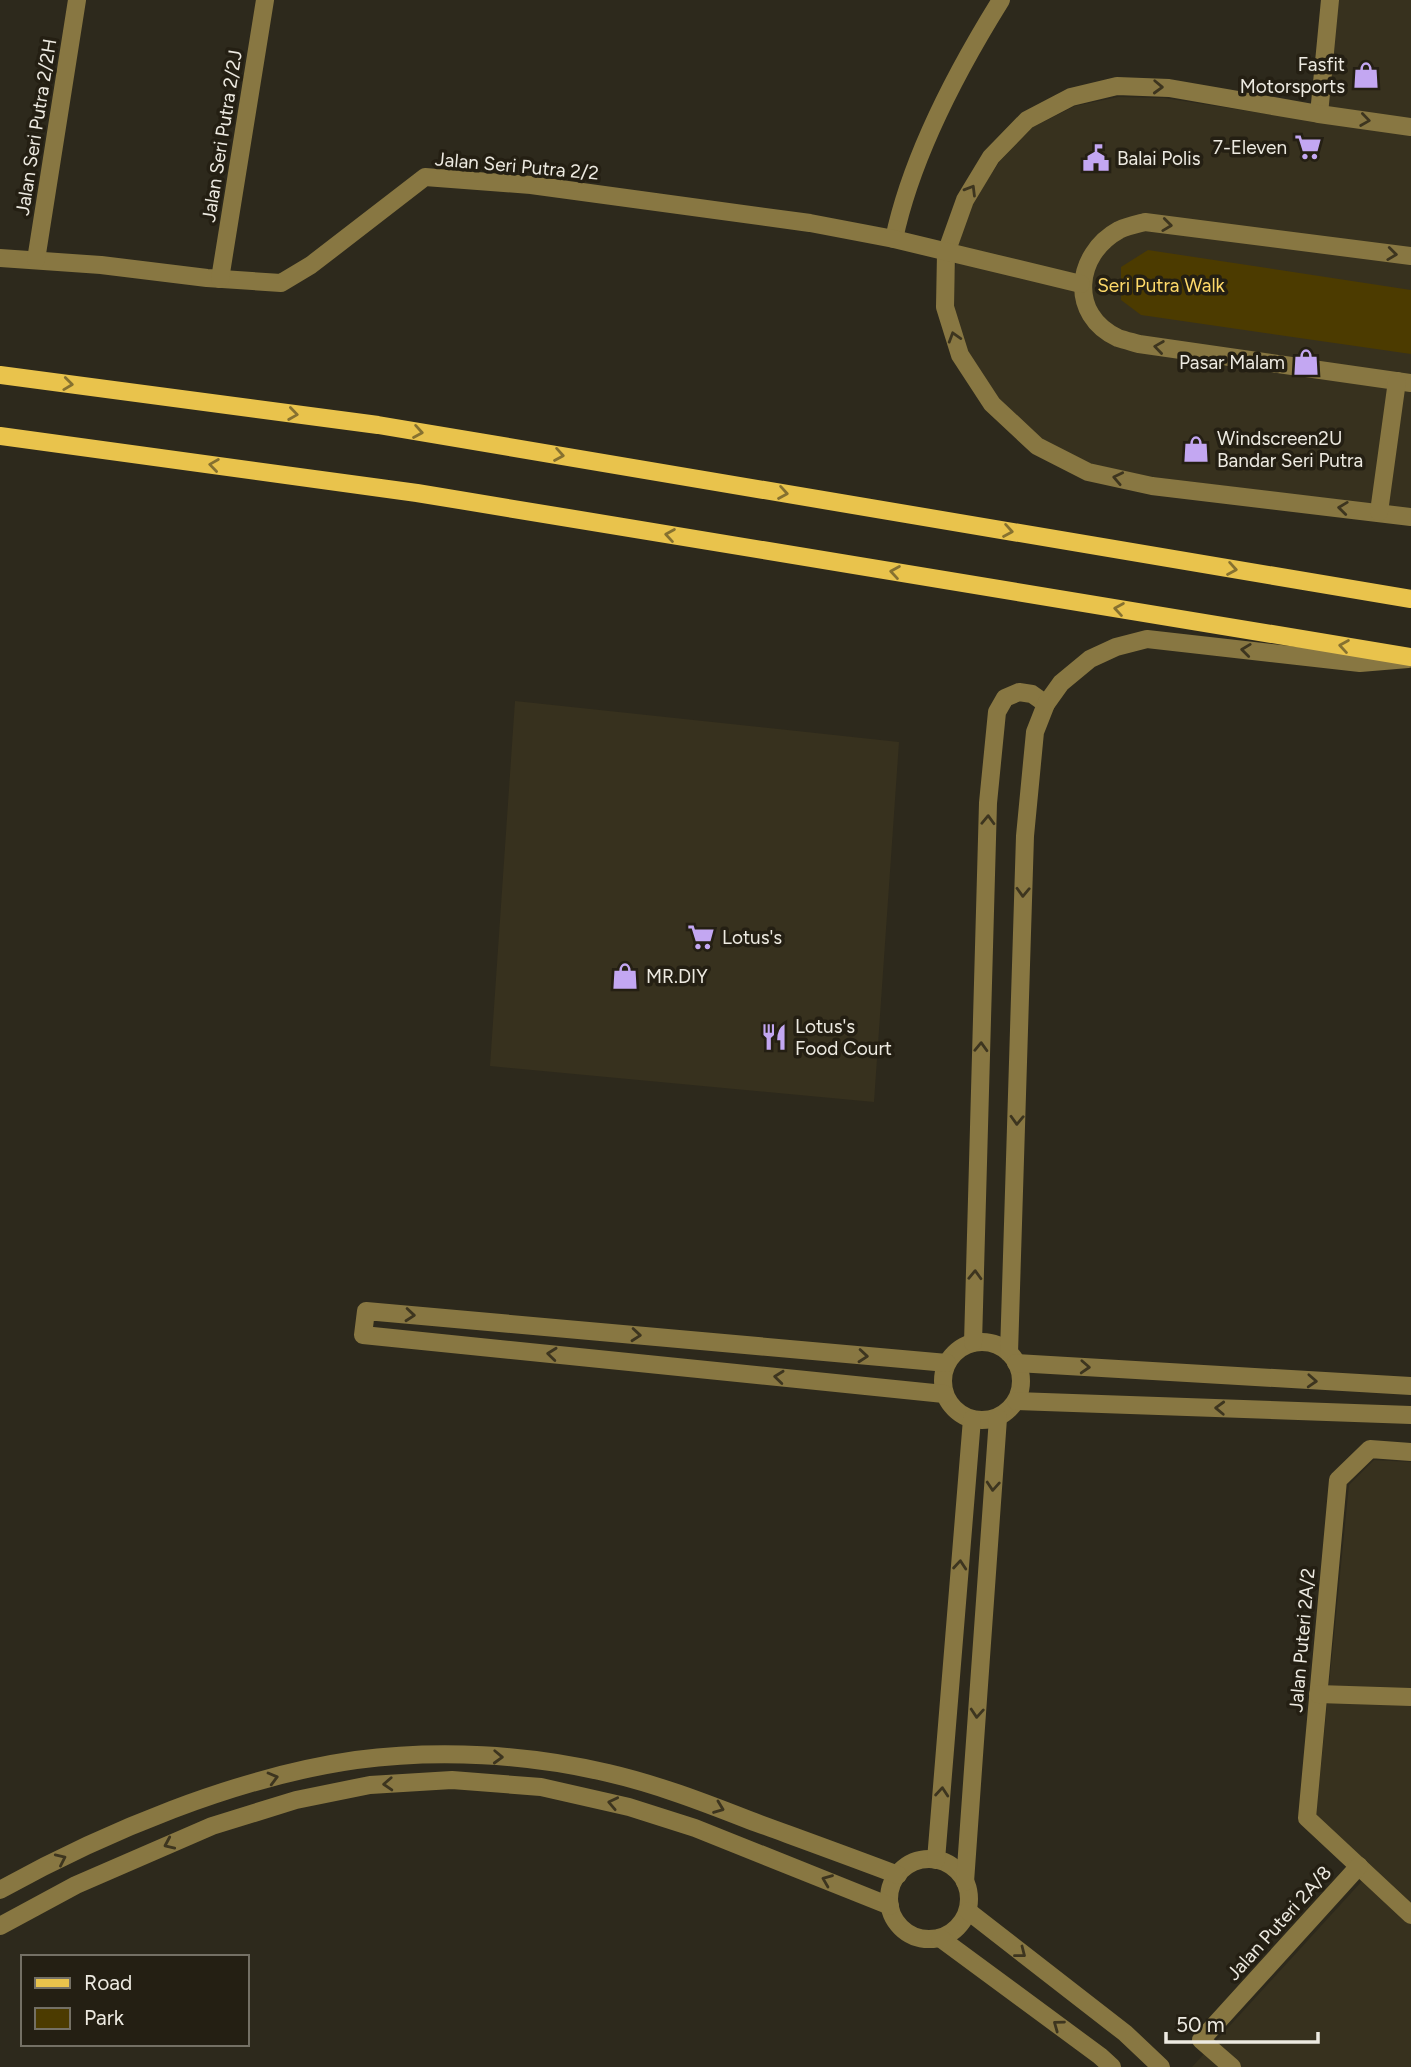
<svg xmlns="http://www.w3.org/2000/svg" width="1411" height="2067" font-family="Figtree,sans-serif">
	<style>
		.built { fill: #37311e }
		.green { fill: #4c3b00 }
		.lines { fill: none; stroke-linecap: round; stroke-linejoin: round }
		.minor { stroke: #887742; stroke-width: 18 }
		.major { stroke: #e9c34c; stroke-width: 18 }
		.oneway { stroke: #3d351f }
		.oneway2 { stroke: #867130 }
		.labels { text-anchor: middle; dominant-baseline: central; stroke-width: 7; stroke-linejoin: round; paint-order: stroke }
		.poi-label { font-size: 19px; fill: #edeae1; stroke: #241f13; text-anchor: start }
		.street-label { font-size: 19px; fill: #edeae1; stroke: #241f13 }
		.park-label { font-size: 19px; fill: #fed969; stroke: #241f13 }
	</style>
	<rect width="100%" height="100%" fill="#2d291c"/>
	<g class="built">
		<path d="M1337 0H1411V509L1153 477 1089 464 1041 438 997 399 965 349 951 304 958 244 972 203 1000 161 1033 127 1075 106 1118 97 1164 98 1326 123Z"/>
		<path d="M515 701 899 742 874 1102 490 1066Z"/>
		<path d="M1374 1460 1411 1462V2067H1192L1373 1869 1316 1815 1349 1485Z"/>
	</g>
	<path class="green" d="M1148 250 1411 290V354L1141 315 1121 300V267Z"/>
	<g class="lines">
		<g class="minor">
			<path d="M1319 114 1330 0"/>
			<path d="M1411 127 1319 114 1169 88 1117 86 1071 97 1027 120 991 157 965 200 946 253 945 307 960 355 992 404 1037 446 1088 472 1152 486 1411 517"/>
			<path d="M894 239C911 158 958 69 1001 0"/>
			<path d="M1411 256 1145 222C1137 224 1127 226 1119 230 1075 254 1068 315 1118 338 1124 340 1132 342 1139 344L1411 383"/>
			<path d="M0 258 101 265 207 278 281 283 311 265 425 177 531 185 810 223 894 239 1081 284"/>
			<path d="M36 260 77 0"/>
			<path d="M220 279 265 0"/>
			<path d="M1379 512 1397 381"/>
			<circle cx="982" cy="1381" r="39"/>
			<path d="M973 1343 988 803 997 712 1005 698 1019 692 1032 694 1046 704"/>
			<path d="M1009 1353 1025 836 1035 732 1046 704 1061 683 1090 659 1116 647 1147 639 1360 663 1408 659"/>
			<path d="M1016 1363 1411 1386"/>
			<path d="M944 1394 363 1335 366 1311 947 1363"/>
			<path d="M1016 1401 1411 1415"/>
			<path d="M1411 1452 1370 1449 1338 1480 1307 1818 1411 1915"/>
			<path d="M1318 1694 1411 1697"/>
			<circle cx="929" cy="1899" r="40"/>
			<path d="M936 1860 972 1419"/>
			<path d="M965 1882 998 1418"/>
			<path d="M0 1890C104 1832 237 1777 356 1760 439 1749 527 1754 608 1773 656 1784 703 1802 749 1820 798 1838 848 1856 898 1875"/>
			<path d="M968 1911 1125 2033 1161 2067"/>
			<path d="M0 1926 76 1885 212 1826 296 1800 370 1785 452 1780 541 1787 629 1807 695 1828 890 1906"/>
			<path d="M940 1938 1100 2056 1112 2067"/>
			<path d="M1232 2067 1201 2040 1359 1866"/>
		</g>
		<g class="major">
			<path d="M0 375 378 425 1411 599"/>
			<path d="M0 436 417 493 1411 657"/>
		</g>
	</g>
	<defs><path id="oneway-chevron" d="M-2-3.5L2.5 0L-2 3.5" fill="none" stroke-width="1.6" stroke-linecap="round" stroke-linejoin="round" transform="scale(1.75)"/></defs>
	<g class="oneway">
		<use href="#oneway-chevron" transform="translate(1158 87) rotate(2)"/>
		<use href="#oneway-chevron" transform="translate(1365 120) rotate(8)"/>
		<use href="#oneway-chevron" transform="translate(971 190) rotate(-59)"/>
		<use href="#oneway-chevron" transform="translate(1167 225) rotate(7)"/>
		<use href="#oneway-chevron" transform="translate(1392 254) rotate(7)"/>
		<use href="#oneway-chevron" transform="translate(954 337) rotate(-107)"/>
		<use href="#oneway-chevron" transform="translate(1159 347) rotate(-172)"/>
		<use href="#oneway-chevron" transform="translate(1118 478) rotate(-168)"/>
		<use href="#oneway-chevron" transform="translate(1343 508) rotate(-173)"/>
		<use href="#oneway-chevron" transform="translate(1246 650) rotate(-173)"/>
		<use href="#oneway-chevron" transform="translate(988 820) rotate(-88)"/>
		<use href="#oneway-chevron" transform="translate(1023 892) rotate(92)"/>
		<use href="#oneway-chevron" transform="translate(981 1047) rotate(-88)"/>
		<use href="#oneway-chevron" transform="translate(1017 1120) rotate(92)"/>
		<use href="#oneway-chevron" transform="translate(975 1275) rotate(-88)"/>
		<use href="#oneway-chevron" transform="translate(410 1315) rotate(5)"/>
		<use href="#oneway-chevron" transform="translate(636 1335) rotate(5)"/>
		<use href="#oneway-chevron" transform="translate(552 1354) rotate(-174)"/>
		<use href="#oneway-chevron" transform="translate(863 1356) rotate(5)"/>
		<use href="#oneway-chevron" transform="translate(1085 1367) rotate(3)"/>
		<use href="#oneway-chevron" transform="translate(779 1377) rotate(-174)"/>
		<use href="#oneway-chevron" transform="translate(1312 1381) rotate(3)"/>
		<use href="#oneway-chevron" transform="translate(1220 1408) rotate(-178)"/>
		<use href="#oneway-chevron" transform="translate(993 1486) rotate(94)"/>
		<use href="#oneway-chevron" transform="translate(960 1565) rotate(-85)"/>
		<use href="#oneway-chevron" transform="translate(977 1713) rotate(94)"/>
		<use href="#oneway-chevron" transform="translate(498 1757) rotate(2)"/>
		<use href="#oneway-chevron" transform="translate(273 1778) rotate(-15)"/>
		<use href="#oneway-chevron" transform="translate(388 1784) rotate(177)"/>
		<use href="#oneway-chevron" transform="translate(942 1792) rotate(-85)"/>
		<use href="#oneway-chevron" transform="translate(613 1803) rotate(-168)"/>
		<use href="#oneway-chevron" transform="translate(719 1808) rotate(21)"/>
		<use href="#oneway-chevron" transform="translate(169 1844) rotate(156)"/>
		<use href="#oneway-chevron" transform="translate(61 1859) rotate(-25)"/>
		<use href="#oneway-chevron" transform="translate(827 1880) rotate(-158)"/>
		<use href="#oneway-chevron" transform="translate(1021 1953) rotate(38)"/>
		<use href="#oneway-chevron" transform="translate(1058 2025) rotate(-144)"/>
	</g>
	<g class="oneway2">
		<use href="#oneway-chevron" transform="translate(68 384) rotate(7)"/>
		<use href="#oneway-chevron" transform="translate(293 414) rotate(8)"/>
		<use href="#oneway-chevron" transform="translate(418 432) rotate(10)"/>
		<use href="#oneway-chevron" transform="translate(559 455) rotate(10)"/>
		<use href="#oneway-chevron" transform="translate(214 465) rotate(-172)"/>
		<use href="#oneway-chevron" transform="translate(783 493) rotate(10)"/>
		<use href="#oneway-chevron" transform="translate(1008 531) rotate(10)"/>
		<use href="#oneway-chevron" transform="translate(670 535) rotate(-171)"/>
		<use href="#oneway-chevron" transform="translate(1232 569) rotate(10)"/>
		<use href="#oneway-chevron" transform="translate(895 572) rotate(-171)"/>
		<use href="#oneway-chevron" transform="translate(1119 609) rotate(-171)"/>
		<use href="#oneway-chevron" transform="translate(1344 646) rotate(-171)"/>
	</g>
	<defs>
		<symbol id="shop-bare" viewBox="-9 -9 18 18"><path d="M-5-2.5h2.3a2.7 3.5 0 0 1 5.4 0H5L5.5 6h-11ZM-1.5-2.5h3a1.5 2.3 0 0 0-3 0Z" fill="#c3a7f2" stroke="#241f13" stroke-width="2.5" paint-order="stroke"/></symbol>
		<symbol id="supermarket-bare" viewBox="-9 -9 18 18"><path d="M-6-5.5h2.5l.6 2H6L4.5 2H-2.5L-4.4-4H-6ZM-1.5 3.2a1.3 1.3 0 1 0 .1 0ZM3 3.2a1.3 1.3 0 1 0 .1 0Z" fill="#c3a7f2" stroke="#241f13" stroke-width="2.5" paint-order="stroke"/></symbol>
		<symbol id="civic-bare" viewBox="-9 -9 18 18"><path d="M-.6-6.5H3V-4.5H.6V-3L4-1V1h2V6H-6V1h2V-1L-.6-3ZM-1.2 2.5V6h2.4V2.5Z" fill="#c3a7f2" stroke="#241f13" stroke-width="2.5" paint-order="stroke"/></symbol>
		<symbol id="restaurant-bare" viewBox="-9 -9 18 18"><path d="M-5-6h1v4h1v-4h1v4h1v-4h1v5L-1.5 .5V6h-2V.5L-5-1ZM5-6V6H3V1.5H1.5Q1.5-4 5-6Z" fill="#c3a7f2" stroke="#241f13" stroke-width="2.5" paint-order="stroke"/></symbol>
	</defs>
	<g fill-rule="evenodd">
		<use href="#shop-bare" x="1347" y="56" width="38" height="38"/>
		<use href="#supermarket-bare" x="1289" y="128" width="38" height="38"/>
		<use href="#civic-bare" x="1077" y="139" width="38" height="38"/>
		<use href="#shop-bare" x="1287" y="343" width="38" height="38"/>
		<use href="#shop-bare" x="1177" y="430" width="38" height="38"/>
		<use href="#supermarket-bare" x="682" y="918" width="38" height="38"/>
		<use href="#shop-bare" x="606" y="957" width="38" height="38"/>
		<use href="#restaurant-bare" x="755" y="1018" width="38" height="38"/>
	</g>
	<g class="labels">
		<g class="poi-label">
			<text x="1345" y="64" text-anchor="end">Fasfit<tspan x="1345" dy="22">Motorsports</tspan></text>
			<text x="1287" y="147" text-anchor="end">7-Eleven</text>
			<text x="1117" y="158">Balai Polis</text>
			<text x="1285" y="362" text-anchor="end">Pasar Malam</text>
			<text x="1217" y="438">Windscreen2U<tspan x="1217" dy="22">Bandar Seri Putra</tspan></text>
			<text x="722" y="937">Lotus's</text>
			<text x="646" y="976">MR.DIY</text>
			<text x="795" y="1026">Lotus's<tspan x="795" dy="22">Food Court</tspan></text>
		</g>
		<g class="street-label">
			<text transform="translate(36 127) rotate(-81)">Jalan Seri Putra 2/2H</text>
			<text transform="translate(222 136) rotate(-81)">Jalan Seri Putra 2/2J</text>
			<text transform="translate(517 166) rotate(5)">Jalan Seri Putra 2/2</text>
			<text transform="translate(1302 1640) rotate(-85)">Jalan Puteri 2A/2</text>
			<text transform="translate(1279 1923) rotate(-48)">Jalan Puteri 2A/8</text>
		</g>
		<g class="park-label">
			<text x="1161" y="285">Seri Putra Walk</text>
		</g>
	</g>
	<rect x="21" y="1955" width="228" height="91" fill="#241f13" stroke="#747065" stroke-width="2"/>
	<rect x="35" y="1978" width="35" height="10" fill="#e9c34c" stroke="#747065" stroke-width="2"/>
	<text x="84" y="1990" font-size="21" fill="#edeae1">Road</text>
	<rect x="35" y="2008" width="35" height="21" fill="#4c3b00" stroke="#747065" stroke-width="2"/>
	<text x="84" y="2025" font-size="21" fill="#edeae1">Park</text>
	<path d="M1166 2032v10h152v-10" fill="none" stroke="#edeae1" stroke-width="3.5"/>
	<text x="1176" y="2032" font-size="21" fill="#edeae1" stroke="#241f13" stroke-width="5" paint-order="stroke">50 m</text>
</svg>
